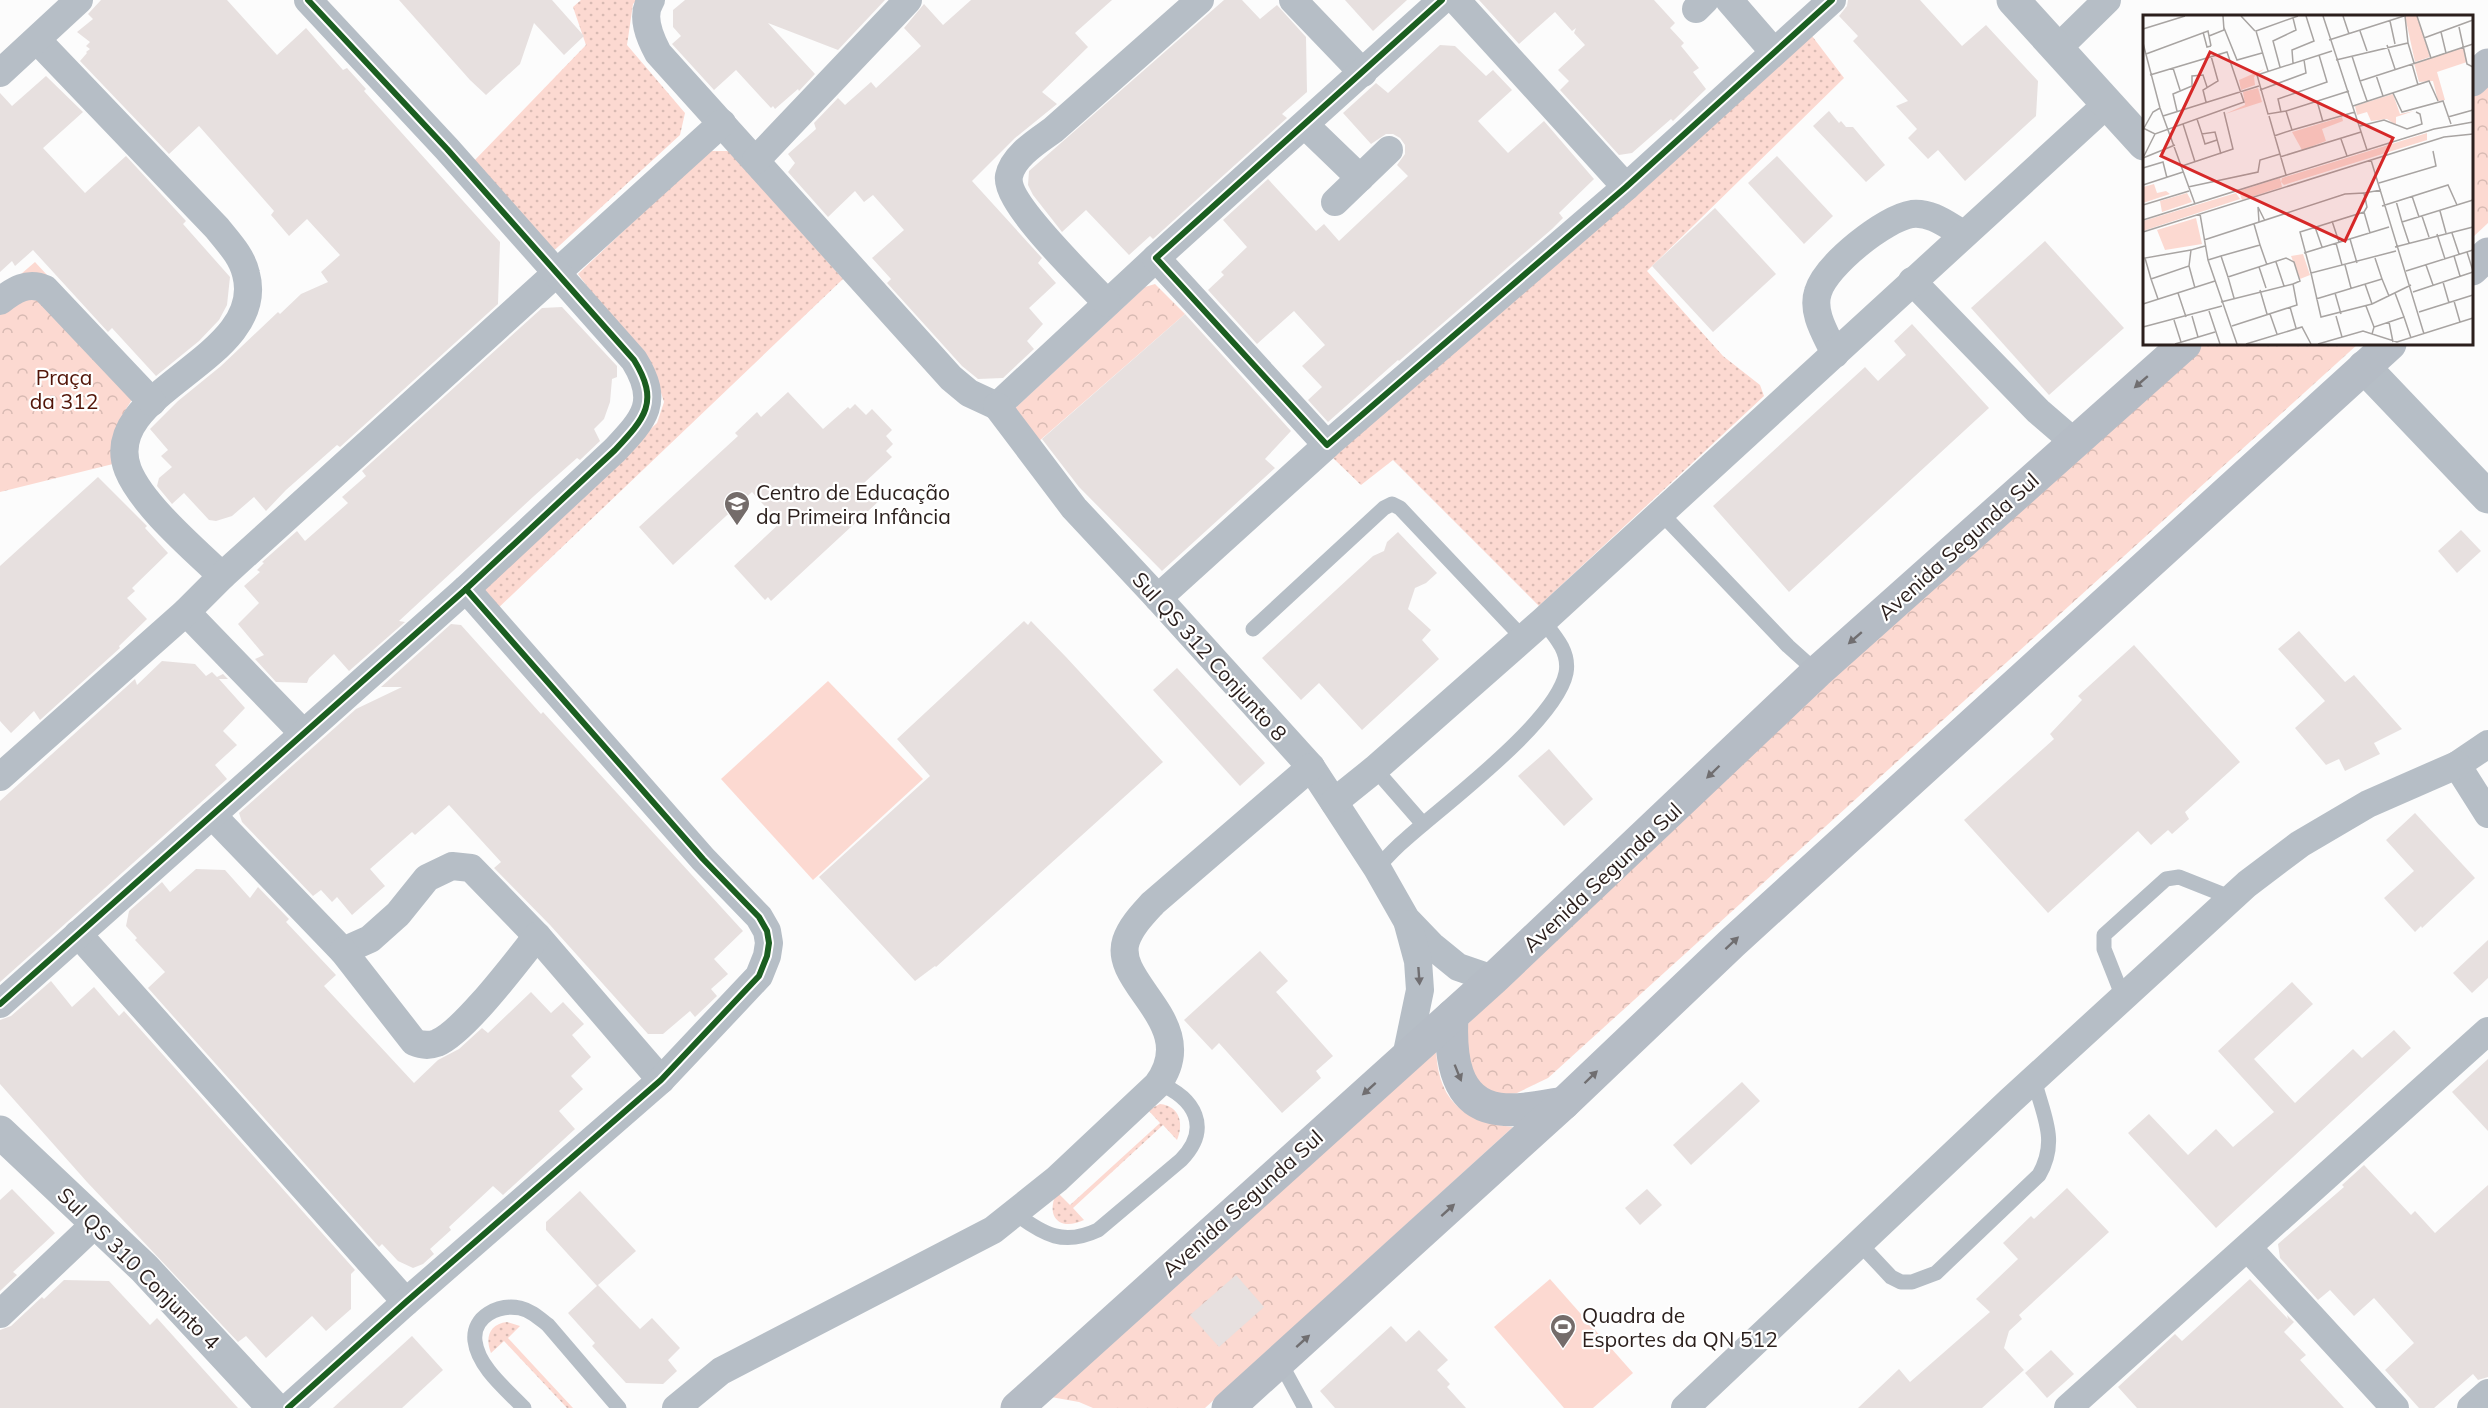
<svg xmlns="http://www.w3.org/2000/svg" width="2488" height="1408" font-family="Mulish,sans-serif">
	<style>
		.grass { fill: url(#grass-dots) }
		.park { fill: url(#park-crowns) }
		.garden { fill: #fcd9d1 }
		.building { fill: #e7e0df }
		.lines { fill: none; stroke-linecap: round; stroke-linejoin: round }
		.service { stroke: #b6bec6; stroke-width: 15 }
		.minor { stroke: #b6bec6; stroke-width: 28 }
		.tertiary { stroke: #b6bec6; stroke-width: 33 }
		.secondary { stroke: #b5bcc5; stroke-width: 33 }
		.cycleway-casing { stroke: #fff; stroke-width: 10 }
		.cycleway { stroke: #1b5e20; stroke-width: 6 }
		.oneway { fill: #706e70 }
		.oneway2 { fill: #706e71 }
		.labels { text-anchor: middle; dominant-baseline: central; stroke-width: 4.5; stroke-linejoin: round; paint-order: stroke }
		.park-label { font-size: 21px; fill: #521508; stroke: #fff }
		.poi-label { font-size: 21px; fill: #2b1f1c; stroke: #fff; text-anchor: start }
		.street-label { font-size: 21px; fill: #2b1f1c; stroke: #fff }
		.inset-road { fill: none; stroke: #a8a4a2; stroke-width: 1.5 }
		.view { fill: #d62828; fill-opacity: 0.15; stroke: #d62828; stroke-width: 3 }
		.inset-edge { fill: none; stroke: #2b1f1c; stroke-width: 3 }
	</style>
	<defs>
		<pattern id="grass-dots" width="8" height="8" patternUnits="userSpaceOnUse" patternTransform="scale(1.5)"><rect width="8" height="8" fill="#fcd9d1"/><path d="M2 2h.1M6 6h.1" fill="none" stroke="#d8bab3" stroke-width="1.8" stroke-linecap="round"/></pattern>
		<pattern id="park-crowns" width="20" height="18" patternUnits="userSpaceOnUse" patternTransform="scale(1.5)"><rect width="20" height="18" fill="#fcd9d1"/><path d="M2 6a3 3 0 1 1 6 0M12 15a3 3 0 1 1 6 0" fill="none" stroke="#d8bab3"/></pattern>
	</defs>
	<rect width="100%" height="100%" fill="#fcfcfc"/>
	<g class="grass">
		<path d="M581 0H637L633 4 627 45 685 113 680 135 547 257 471 164 586 45 573 7Z"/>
		<path d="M1809 32 1844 78 1647 271 1723 356 1760 385 1764 396 1539 606 1393 460 1361 485 1333 458Z"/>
		<path d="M708 151H731L843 279 494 612 478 588 657 423 664 402 657 380 578 274Z"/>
		<path d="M1160 1104C1180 1106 1184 1124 1177 1140L1163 1125 1073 1208 1084 1220C1059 1232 1045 1216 1057 1192L1070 1205 1160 1123 1148 1110Z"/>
		<path d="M507 1322 520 1326 508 1338 573 1408H567L504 1341 491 1353C485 1338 489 1324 507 1322Z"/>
	</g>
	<g class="park">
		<path d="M2488 80V223L2472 238V95Z"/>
		<path d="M35 262 144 380 123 414 121 462 0 492V292Z"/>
		<path d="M1155 284 1185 314 1038 442 1011 412 1145 287Z"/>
		<path d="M2194 344H2358L1548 1078 1517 1093 1494 1096 1468 1077 1459 1033 1487 1004 1833 673Z"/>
		<path d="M1436 1044C1436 1098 1460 1121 1513 1127L1205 1408H1093L1079 1402 1051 1397Z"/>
	</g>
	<g class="garden">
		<path d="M828 681 923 779 813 880 721 779Z"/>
		<path d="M1550 1279 1633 1373 1593 1408H1564L1494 1327Z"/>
	</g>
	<g class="building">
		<path d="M101 0H227L277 55 306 28 343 70 347 68 366 89 364 91 500 242 498 304 340 447 337 445 286 490 266 511 254 497 232 516 216 521 209 520 184 493 172 504 157 486 159 478 172 467 161 456 168 450 150 429 178 401 221 366 278 312 280 314 301 294 328 282 321 272 340 255 307 219 289 236 271 215 274 211 199 126 169 154 80 61 87 53 86 52 90 49 86 46 90 42 77 32 93 19 88 14Z"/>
		<path d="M399 0H552L584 36 564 55 534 23 520 64 486 95 470 80Z"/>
		<path d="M685 0H885L838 50 768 23 815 74 799 91 798 89 775 109 773 106 771 108 736 70 714 90 672 44 681 36 673 27V10Z"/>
		<path d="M971 0H1112L1075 33 1088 47 1042 92 1057 104 1015 138 972 181 1042 258 1038 263 1056 283 1029 308 1043 324 1027 341 1034 349 1003 378 978 379 962 366 887 283 891 279 872 258 904 230 873 195 864 202 855 191 828 217 788 172 795 163 788 154 816 129 814 123 838 98 845 105 871 82 876 88 921 46 904 28 924 4 943 25Z"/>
		<path d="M1224 0H1242L1260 19 1277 5 1306 37 1307 92 1282 114 1287 118 1153 239 1150 236 1129 255 1086 210 1062 232 1033 195 1028 185 1029 171Z"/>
		<path d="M1345 0H1407L1373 31Z"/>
		<path d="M1479 0H1654L1675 23 1670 28 1684 43 1681 46 1699 68 1693 72 1706 89 1673 121 1671 119 1632 153 1619 155 1560 90 1569 81 1558 70 1585 45 1574 33 1576 28 1572 31 1555 12 1519 44Z"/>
		<path d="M1848 0H1920L1962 46 1986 25 2038 81 2036 116 1965 181 1938 150 1928 159 1908 138 1917 129 1896 106 1908 101 1853 41 1858 36 1839 16 1847 6Z"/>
		<path d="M1440 45 1455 46 1486 76 1493 70 1512 90 1478 121 1508 153 1544 121 1594 179 1559 213 1563 218 1552 229 1399 361 1398 360 1328 422 1308 400 1322 387 1302 366 1325 345 1294 311 1257 344 1208 290 1224 275 1221 272 1247 247 1223 220 1268 179 1316 231 1324 224 1339 241 1408 176 1397 165 1405 154V145L1400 138 1393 134H1386L1371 144 1343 113 1376 83 1388 93Z"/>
		<path d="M46 76 83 112 43 148 85 193 126 156 186 221 183 224 230 277 227 305 219 320 199 341 156 376 112 328 108 332 33 250 15 266 12 261 0 272V93L12 106Z"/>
		<path d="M1829 111 1839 123 1841 121 1846 127H1853L1885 165 1866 182 1813 126Z"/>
		<path d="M1777 156 1833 216 1804 244 1748 183Z"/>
		<path d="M1715 208 1776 274 1713 332 1652 266Z"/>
		<path d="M2045 241 2124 328 2049 395 1971 308Z"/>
		<path d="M562 307 617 366V377L612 379 610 402 604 419 594 429 600 441 580 460 577 458 534 496 399 621 405 622 349 671 334 654 309 678 307 683 276 682 255 659 264 655 238 624 259 603 244 586 260 572 257 570 264 563 262 562 297 531 305 541 348 503 342 497 366 476 362 471 542 308Z"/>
		<path d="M1185 314 1291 431 1265 459 1275 468 1162 571 1079 487 1042 439Z"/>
		<path d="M1912 324 1989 408 1789 592 1713 506 1865 367 1878 381 1906 355 1894 341Z"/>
		<path d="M788 392 823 429 848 407 850 409 855 404 866 415 872 409 892 430 886 436 893 444 886 451 892 457 864 483 880 500 771 601 768 597 765 600 734 566 780 523 752 492 673 565 639 527 738 436 735 433 757 412 761 417Z"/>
		<path d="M98 477 147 526 145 528 168 553 132 588 135 591 127 598 147 619 119 646 120 648 40 720 34 711 11 733 0 721V566Z"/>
		<path d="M2461 530 2481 551 2457 573 2438 551Z"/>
		<path d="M1398 532 1437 573 1426 583 1415 588 1408 609 1431 630 1422 640 1439 659 1362 730 1319 683 1301 700 1262 658 1373 556 1384 551 1387 542Z"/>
		<path d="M1024 621 1028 625 1031 621 1066 657 1163 762 936 967 935 966 915 981 819 877 930 776 897 739Z"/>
		<path d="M451 624 461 625 541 714 543 712 743 931 714 959 728 974 711 989 717 996 695 1017 690 1011 663 1034H648L550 925 494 868 501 862 449 805 415 835 412 832 370 869 385 886 352 915 337 897 332 902 321 890 313 896 242 822 239 813 356 709 402 687H381Z"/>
		<path d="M2299 631 2345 682 2354 675 2402 729 2374 743 2380 754 2345 771 2339 759 2326 765 2295 728 2325 701 2278 649Z"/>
		<path d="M2134 645 2240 762 2185 812 2189 819 2172 834 2168 830 2151 845 2138 831 2048 913 1964 820 2054 739 2050 734 2082 700 2078 696Z"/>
		<path d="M162 661 195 664 206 676 212 672 217 677 223 674 228 679H219L245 708 223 731 237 745 215 765 227 779 0 982V801L135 679 137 685Z"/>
		<path d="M1177 668 1265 763 1240 786 1153 690Z"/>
		<path d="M1549 749 1593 799 1564 826 1518 776Z"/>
		<path d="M2415 813 2475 878 2422 928 2421 926 2415 932 2384 898 2414 871 2386 840Z"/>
		<path d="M196 869 225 870 250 898 258 887 289 919 286 922 336 975 324 986 414 1083 438 1060 459 1049 482 1028 488 1033 531 992 551 1013 563 1002 584 1024 572 1035 591 1057 571 1076 583 1089 559 1111 575 1129 503 1195 493 1186 449 1227 451 1230 430 1249 434 1254 423 1264 413 1268 398 1261 382 1244 379 1247 148 988 165 972 135 940 137 938 126 926 129 911 162 882 170 892Z"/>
		<path d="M2488 940V978L2472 993 2453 973Z"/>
		<path d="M1260 951 1288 981 1276 992 1333 1056 1316 1071 1321 1078 1282 1113 1219 1043 1212 1050 1184 1020Z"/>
		<path d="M51 981 72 1007 94 987 119 1016 124 1011 355 1270 351 1274V1309L326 1331 312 1316 266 1358 246 1336 238 1342 87 1182 0 1084V1020L11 1016Z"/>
		<path d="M2292 982 2313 1004 2254 1059 2295 1103 2353 1049 2362 1058 2394 1030 2411 1048 2216 1228 2128 1133 2149 1114 2188 1155 2216 1129 2233 1147 2274 1112 2218 1051Z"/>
		<path d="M2488 1059V1131L2452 1092Z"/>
		<path d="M1742 1082 1760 1101 1691 1165 1673 1145Z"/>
		<path d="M2364 1165 2411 1215 2415 1211 2435 1233 2488 1185V1377L2478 1380 2473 1374 2434 1408H2419L2385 1370 2414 1343 2374 1298 2354 1316 2330 1290 2318 1300 2280 1258 2278 1244 2344 1187 2342 1185Z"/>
		<path d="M2067 1188 2109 1232 2019 1315 2022 1319 2009 1331 2004 1348 2024 1370 1982 1408H1858L1899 1369 1910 1382 1990 1312 1976 1299 2018 1259 2003 1243 2031 1216 2034 1219Z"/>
		<path d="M12 1189 55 1233 13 1272 17 1275 0 1291V1200Z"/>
		<path d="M1647 1189 1662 1205 1640 1225 1625 1208Z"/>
		<path d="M580 1191 636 1251 598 1285 640 1329 652 1318 680 1348 668 1360 677 1371 663 1384 626 1383 592 1346 595 1343 568 1313 597 1286 546 1230V1222Z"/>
		<path d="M1236 1275 1264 1307 1219 1347 1190 1315Z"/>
		<path d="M2250 1279 2288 1319 2287 1315 2294 1322 2284 1332 2306 1355 2300 1360 2344 1408H2137L2118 1387 2175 1334 2182 1341Z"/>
		<path d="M64 1280 109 1281 150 1325 157 1318 238 1408H0V1330L11 1326 42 1297 44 1299Z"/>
		<path d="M1391 1326 1406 1342 1419 1330 1448 1360 1437 1370 1450 1384 1447 1387 1466 1408H1335L1320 1391Z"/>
		<path d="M412 1336 443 1370 402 1408H333Z"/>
		<path d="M2051 1350 2074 1374 2047 1398 2025 1373Z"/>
	</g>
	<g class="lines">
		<g class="service">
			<path d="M1660 512 1788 646 1817 672"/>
			<path d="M1253 629 1384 508 1392 504 1400 508 1523 638"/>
			<path d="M1375 769 1423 824"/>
			<path d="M1377 868C1386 858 1395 848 1406 839 1445 804 1556 722 1566 673 1570 652 1555 636 1543 621"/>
			<path d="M2123 997 2104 949V935L2166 879 2179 877 2232 898"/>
			<path d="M1016 1214C1044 1235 1064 1246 1098 1230L1181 1160C1212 1128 1195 1098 1158 1083"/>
			<path d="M1860 1244 1891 1277 1901 1282H1912L1936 1273 2039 1175C2059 1140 2043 1116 2034 1079"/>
			<path d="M1280 1362 1305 1408"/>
			<path d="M524 1408C507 1390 478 1367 475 1341 472 1316 499 1304 520 1308 532 1311 539 1318 548 1325L619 1408"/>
		</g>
		<g class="minor">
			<path d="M651 0C640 16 650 38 658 53L951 378 969 393 997 406 1156 258"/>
			<path d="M1293 0 1363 73"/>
			<path d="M1442 0 1156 258 1327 445 1626 187 1832 0"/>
			<path d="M1456 0 1626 187"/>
			<path d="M1729 0 1774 52"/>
			<path d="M1696 9 1705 0"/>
			<path d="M37 40 217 228C228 242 242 256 246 274 269 360 97 391 128 470 142 505 194 549 222 576"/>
			<path d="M2058 48 2107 0"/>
			<path d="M0 73 79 0"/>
			<path d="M1305 125 1360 178"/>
			<path d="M756 160 908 0"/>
			<path d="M1335 202 1389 150"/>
			<path d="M1912 281 2038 411 2074 442"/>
			<path d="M0 301C14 290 28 281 45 289L152 402"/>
			<path d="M1107 303C1087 281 1004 203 1009 176 1013 156 1038 141 1053 130L1200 0"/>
			<path d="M1835 354C1827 336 1811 313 1818 292 1826 265 1885 218 1912 214 1932 212 1947 225 1963 234"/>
			<path d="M997 406 1074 508 1158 598 1311 767 1377 868 1406 919 1431 945 1458 967 1493 979"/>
			<path d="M1158 598 1327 445"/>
			<path d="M186 612 303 733"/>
			<path d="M2488 744 2457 765 2488 814"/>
			<path d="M0 777 186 612 222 576 722 123"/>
			<path d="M1334 802 1375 769 1543 621 2107 104"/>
			<path d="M212 815 343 951 370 939 398 914 427 878 452 866 471 868 537 936 661 1080"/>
			<path d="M78 934 406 1302"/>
			<path d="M343 951 414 1042C421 1045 429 1046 437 1043 464 1032 517 961 537 936"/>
			<path d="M0 1004 466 589 615 450C645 418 660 402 634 360L447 149 308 0"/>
			<path d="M1406 1057 1420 990 1418 961 1408 924"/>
			<path d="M2248 1248 2395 1408"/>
			<path d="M0 1314 96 1223"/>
			<path d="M288 1408 406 1302 661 1080 759 976 767 956 769 943 767 931 759 917 703 859 466 589"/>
			<path d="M676 1408 721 1371 993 1230 1057 1179 1157 1085C1203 1024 1112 984 1126 941 1131 926 1143 914 1153 903L1311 767"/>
			<path d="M1685 1408 2010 1101 2247 884 2300 844 2368 804 2457 765"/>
			<path d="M2068 1408 2488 1031"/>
			<path d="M2471 1408 2488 1393"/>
		</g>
		<g class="tertiary">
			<path d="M2013 0 2144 144"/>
			<path d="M2364 367 2488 497"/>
			<path d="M0 1132 144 1268 274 1408"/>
		</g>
		<g class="secondary">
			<path d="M2472 80 2488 65"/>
			<path d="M2472 269 2488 254"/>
			<path d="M1452 1016C1450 1053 1453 1103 1499 1109 1520 1112 1544 1106 1564 1103"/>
			<path d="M1017 1408 1493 979 1817 672 2185 344"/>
			<path d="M1228 1408 1564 1103 1732 943 2390 344"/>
		</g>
		<defs>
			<g id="cycleway">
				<path d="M1442 0 1156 258 1327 445 1626 187 1832 0"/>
				<path d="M0 1004 466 589 615 450C645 418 660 402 634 360L447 149 308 0"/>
				<path d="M288 1408 406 1302 661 1080 759 976 767 956 769 943 767 931 759 917 703 859 466 589"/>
			</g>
		</defs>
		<use href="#cycleway" class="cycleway-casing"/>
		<use href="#cycleway" class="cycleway"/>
	</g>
	<defs><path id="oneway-solid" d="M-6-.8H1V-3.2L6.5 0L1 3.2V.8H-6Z" transform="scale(1.5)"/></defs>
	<g class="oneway">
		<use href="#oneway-solid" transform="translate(2141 382) rotate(139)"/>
		<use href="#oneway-solid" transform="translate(1855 638) rotate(139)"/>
		<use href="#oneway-solid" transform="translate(1713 772) rotate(136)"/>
		<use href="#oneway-solid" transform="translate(1732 943) rotate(-43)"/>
		<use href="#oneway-solid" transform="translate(1458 1073) rotate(68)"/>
		<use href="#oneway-solid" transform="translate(1591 1077) rotate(-44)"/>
		<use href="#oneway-solid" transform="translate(1369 1089) rotate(138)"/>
		<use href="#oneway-solid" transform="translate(1448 1210) rotate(-42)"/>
		<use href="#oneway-solid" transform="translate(1303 1341) rotate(-42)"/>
	</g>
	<use class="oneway2" href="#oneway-solid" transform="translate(1419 976) rotate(86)"/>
	<defs>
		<symbol id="school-pin" viewBox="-11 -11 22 30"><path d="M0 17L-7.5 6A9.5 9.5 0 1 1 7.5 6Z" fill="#746c6a" stroke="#fff"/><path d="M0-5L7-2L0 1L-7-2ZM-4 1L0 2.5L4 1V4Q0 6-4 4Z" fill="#fff"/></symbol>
		<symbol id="stadium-pin" viewBox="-11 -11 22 30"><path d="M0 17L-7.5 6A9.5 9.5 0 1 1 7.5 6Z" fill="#746c6a" stroke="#fff"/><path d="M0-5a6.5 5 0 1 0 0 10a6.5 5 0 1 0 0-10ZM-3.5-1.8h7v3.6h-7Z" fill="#fff"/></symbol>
	</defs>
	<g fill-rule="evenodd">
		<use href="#school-pin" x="722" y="489" width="30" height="40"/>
		<use href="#stadium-pin" x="1548" y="1312" width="30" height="40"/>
	</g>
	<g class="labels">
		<g class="park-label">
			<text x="64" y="377">Praça<tspan x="64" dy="24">da 312</tspan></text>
		</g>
		<g class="poi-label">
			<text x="756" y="492">Centro de Educação<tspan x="756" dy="24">da Primeira Infância</tspan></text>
			<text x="1582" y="1315">Quadra de<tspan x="1582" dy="24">Esportes da QN 512</tspan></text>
		</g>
		<g class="street-label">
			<text transform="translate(1958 546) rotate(-42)">Avenida Segunda Sul</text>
			<text transform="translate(1210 656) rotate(48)">Sul QS 312 Conjunto 8</text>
			<text transform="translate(1602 877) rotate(-43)">Avenida Segunda Sul</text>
			<text transform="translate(1242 1203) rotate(-42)">Avenida Segunda Sul</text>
			<text transform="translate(139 1268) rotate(45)">Sul QS 310 Conjunto 4</text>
		</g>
	</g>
	<g transform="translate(2143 15)">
		<rect width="330" height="330" fill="#fcfcfc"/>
		<path d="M262 1H274L287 42 272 47ZM121 54 111 62 112 70 98 75 96 65ZM115 73 119 87 82 99 102 90 100 77ZM199 102 200 106 179 114 183 126 159 135 149 117Z" fill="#fcd9d1"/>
		<path d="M321 32 324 47 294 57 302 85 295 86 290 66 276 67 271 48ZM250 79 257 99 271 96 253 102V110L244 104 228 106 224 97 214 100 212 91ZM284 118V125L141 170 138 167 139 163ZM137 163 139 172 99 185 96 176ZM11 169 14 178 23 176 27 179 0 188V172ZM44 178 49 187 19 197 17 186ZM93 178 97 184 0 216V206ZM53 203 59 229 22 235 14 215ZM160 239 167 260 157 264 148 241Z" fill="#fcd9d1"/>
		<path class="inset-road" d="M98 1 112 16M180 1 224 135M200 1 206 19M262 1 265 28M274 1 288 43 330 29M247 6 252 29M316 12 324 49 330 52M81 13 94 45 119 38M0 14 42 1M217 16 224 36M60 17 64 32 68 31M298 17 303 38M66 21 81 15 80 1M281 23 330 5M186 25 261 1M0 28 17 93 52 189M244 30 252 54M3 39 65 16 68 31M209 41 217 66M193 45 265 28 271 48M150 48 149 35 171 26 163 1M269 49 275 70M137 52 130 26 153 15 150 3M30 53 37 75M125 56 113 16 155 1M233 60 240 81M117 75 163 58 161 45M206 76 143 96 149 115 212 97M250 78 259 97 300 86 308 109M174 86 180 107M224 86 217 66 288 43M63 87 60 75 75 66 68 41M210 91 286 66 295 86M34 96 30 79 49 71V61L60 60 64 72M143 96 125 99 114 60 189 36M138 97 135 84 184 67 176 40M20 101 116 71M126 101 143 160M305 102 330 95M54 104 59 119 72 117 78 139M40 109 52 147M217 111 241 105 264 114 279 109 277 99 273 97M0 113 12 119 101 87 84 37 7 60M1 113 10 97 17 93M59 119 62 129 74 125M131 121 149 115M198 124 204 141M1 141 12 119M137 142 218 117M0 143 32 130M228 145 281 319M39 151 90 134 81 97M0 153 20 147 24 163M236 168 293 151 290 136M0 170 40 157M45 172 115 157 117 145 137 139M269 181 276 202M253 186 259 207M0 190 46 176M239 191 305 170 314 190M297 196 303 218M221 197 227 218M57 199 65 245 94 329M279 201 286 222M0 205 291 114 330 107M189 206 196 227M116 207 115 192 122 206M111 209 117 230M172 212 179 232M0 217 301 122 330 119M309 218 316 239M294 219 302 244M207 224 214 248M61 225 202 179 221 178M193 228 199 250M266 228 259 207 330 185M252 232 330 212M253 236 168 258 178 302 229 289 268 270M324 237 330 256M161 238 246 212M78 241 117 230 124 250M311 241 317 261M65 245 78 241 85 262 143 243 151 247 157 266 150 269 154 290 89 311M133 247 141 271M202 250 208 273M283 250 290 270M46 251 52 273M116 252 123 273M263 256 330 235M168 258 157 217 221 197 224 192 221 178 238 175M85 262 91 283M8 264 2 243 48 235M239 264 246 281M300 267 306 288M222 269 229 289M117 275 124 299M270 277 330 257M35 278 43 302M192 278 198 299M15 284 8 264 46 251 48 235 62 231M173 284 239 264 232 243M311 286 317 307M78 287 150 269M0 289 72 266M223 291 231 312M147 292 153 313M66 296 77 329M276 297 330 280M127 299 134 319M49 301 55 322M193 301 199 322M261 302 268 323M31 305 38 327M246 307 250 327M0 312 79 291M229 319 231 312 261 302 252 278M32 329 72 317M103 329 159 312 168 329M175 329 220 316 254 327 330 303"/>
		<path class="view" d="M67 37 250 123 202 226 18 141Z"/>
		<rect width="330" height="330" class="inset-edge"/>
	</g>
</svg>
